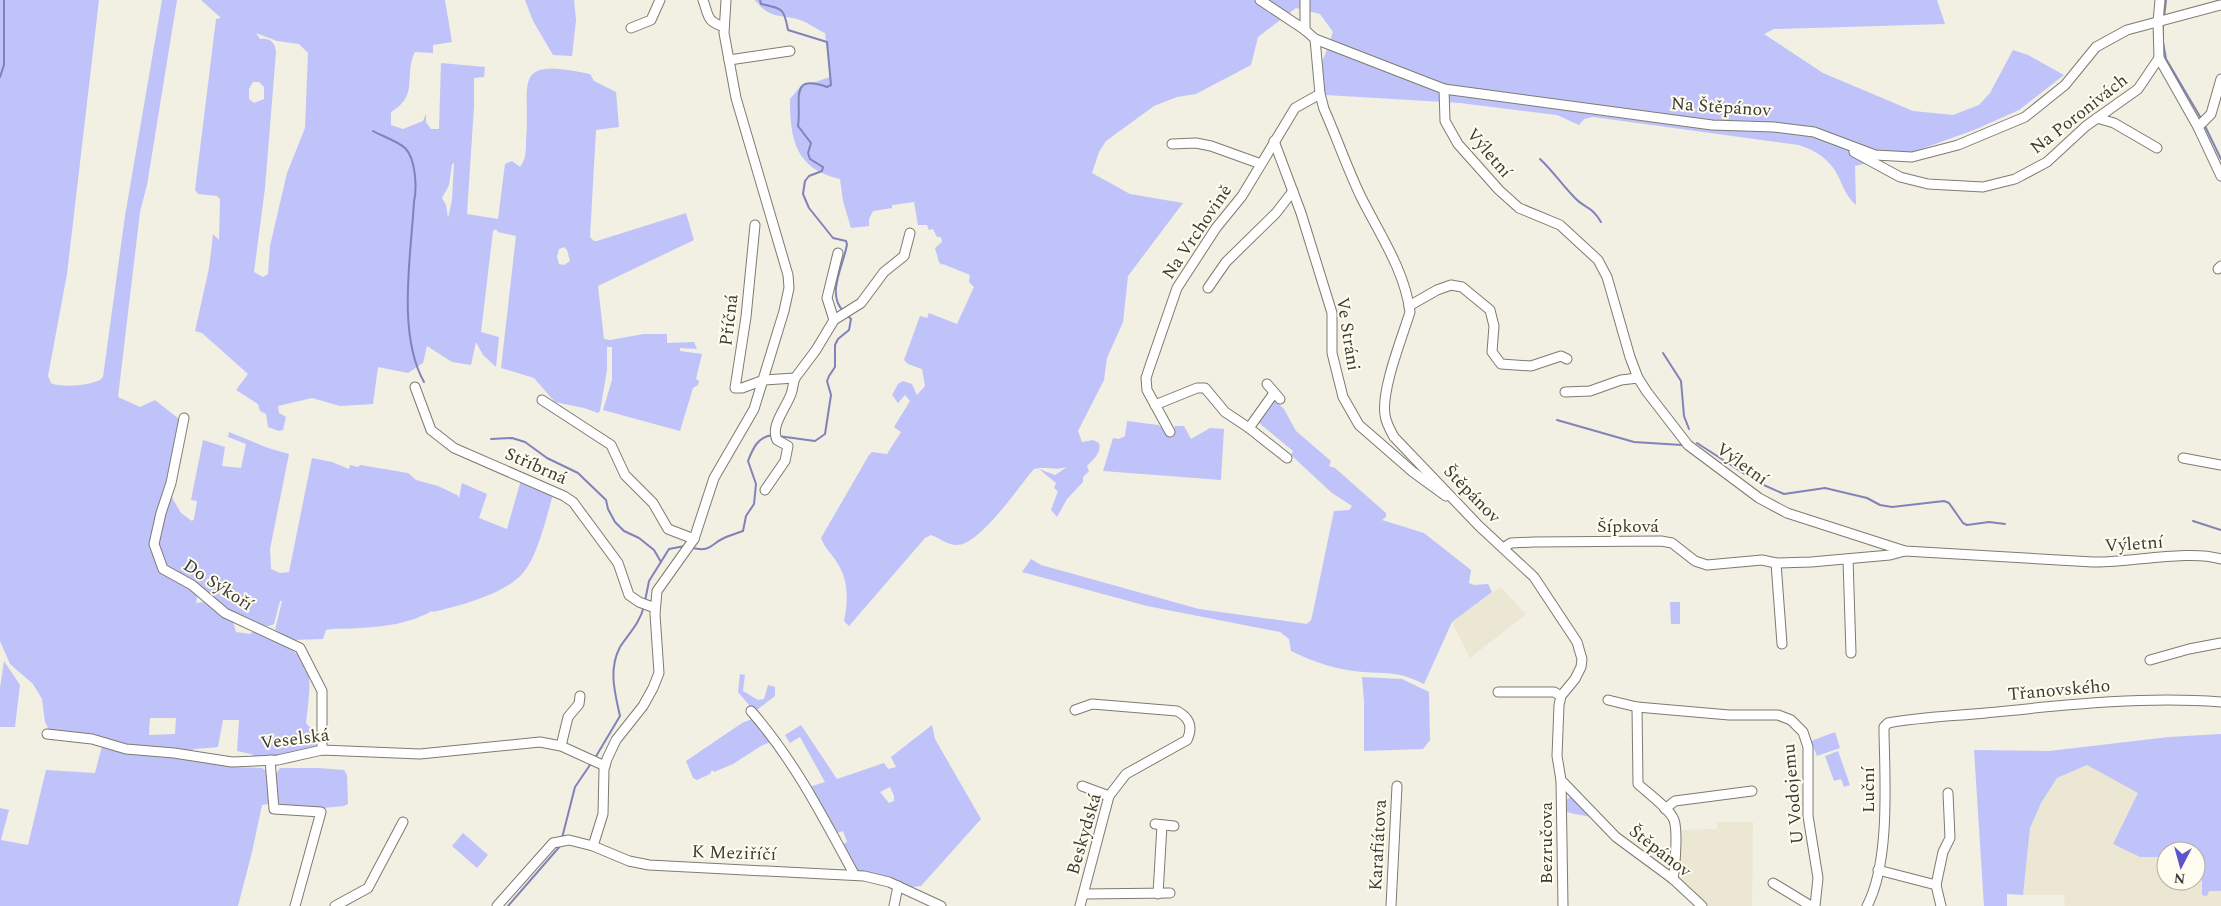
<svg xmlns="http://www.w3.org/2000/svg" width="2221" height="906" font-family="Spectral,serif">
	<style>
		.built { fill: #ebe7d3; fill-rule: evenodd }
		.green { fill: #bfc3f9; fill-rule: evenodd }
		.lines { fill: none; stroke-linecap: round; stroke-linejoin: round }
		.stream { stroke: #8083b9; stroke-width: 2 }
		.minor-casing { stroke: #7e7b70; stroke-width: 11 }
		.minor { stroke: #fff; stroke-width: 9 }
		.labels { text-anchor: middle; dominant-baseline: central; stroke-width: 4; stroke-linejoin: round; paint-order: stroke }
		.street-label { font-size: 18px; fill: #3b3a35; stroke: #fffcf0 }
	</style>
	<rect width="100%" height="100%" fill="#f2efe3"/>
	<g class="built">
		<path d="M1500 587 1526 614 1470 658 1452 622Z"/>
		<path d="M2221 751V906H2065L2064 895H2023L2030 828 2041 803 2057 778 2087 765ZM2166 851H2196V881H2166Z"/>
		<path d="M1717 822H1753L1752 906H1709L1678 877V830L1717 829Z"/>
	</g>
	<g class="green">
		<path d="M0 0H99L67 274 48 376 51 383C60 388 97 386 103 377L125 216 162 0H177L147 185 140 212 118 397 140 407 155 400 179 419 181 426 170 494 181 513 192 521 194 519 197 501 191 500 203 440 225 447 222 466 241 468 246 444 228 437 229 432 268 448 289 454 270 549 271 569 280 573 289 572 312 458 332 462 349 469 350 465 358 467 360 465 408 473 416 480 438 486 457 495 459 498 462 483 487 494 479 518 507 529 521 480 553 495C546 517 538 557 522 574 504 594 459 606 433 612L432 611C402 628 365 628 331 629L326 630 323 639 292 640 275 630 282 601H280L274 624C255 635 214 600 199 589L196 603 203 602 233 622 236 632 250 634 254 630C312 659 314 658 306 723L315 733 316 748 312 751 259 759 251 754 237 751 239 720H223L218 747 195 749 185 752 155 746 136 747 50 732 45 722 42 699 33 684 10 664 0 641ZM150 718H176L175 734 149 735Z"/>
		<path d="M201 0H445L452 42 433 45V53L415 52C403 75 420 95 391 112V125L403 129 423 121 426 114V122L431 129H439L441 63 485 67 484 77 474 78V106L467 214 498 219 505 164 512 161 520 167C526 160 526 150 526 141 531 81 509 57 590 74L594 81 616 92 619 127 596 130 590 237 594 241H597L686 213 694 240 598 286 604 339 610 340 644 334H667V343L694 342 697 349 680 348V351L702 354 696 379 699 381 698 385 693 388 680 431 603 410 612 380V347H607V370L600 411 598 413 584 408 555 402 534 378 501 368 516 236 498 232 496 229 493 231 481 332 499 337 496 367 483 355 476 342 471 365 452 362 427 346 423 363 408 373 378 367 373 404 340 406 312 398 278 406 279 413 286 417 283 430 279 431 268 427 266 414 260 411 258 404 236 390 248 374 202 333 195 331 209 268 213 234 219 240 220 199 217 196 198 194 195 190 216 19 221 18ZM256 33 277 41 299 44 308 53 305 128 287 173 270 246 268 274 263 277 254 272 265 188 276 52C275 42 270 38 260 39ZM253 82H259L264 87V99L254 103 249 99V89ZM454 163 452 200 448 218 446 205 442 198 449 185 452 164ZM564 247 567 250 570 261 564 265 559 264 557 257 559 249Z"/>
		<path d="M525 0H574L576 20 572 56 553 55 533 21Z"/>
		<path d="M755 0H1937L1945 24 1774 29 1764 34 1823 73 1913 111 1953 115 1979 105 1990 93 2013 50 2028 55 2064 75 2019 110 1974 130 1910 153 1855 166 1856 205C1844 195 1842 181 1834 169 1825 156 1813 150 1799 145L1593 117 1584 119 1579 125 1557 115 1460 103 1326 95 1316 72 1325 55 1333 32 1320 14 1296 8 1258 37 1251 65 1196 94 1177 97 1154 106 1106 141 1099 152 1092 173 1130 194 1183 203 1128 276 1123 322 1107 358 1104 380 1078 431 1082 442 1093 440 1099 443C1102 453 1093 459 1087 466L1089 471 1083 477V482L1067 499 1057 517 1051 510 1058 491 1054 488 1056 483 1039 469 1055 475 1067 467C1054 471 1047 466 1034 469 1019 486 980 545 957 545 947 545 940 538 931 535L925 538 849 626 844 621C848 601 849 582 838 564 833 555 825 549 821 538L869 455 872 452 887 454 901 432 894 427 910 401 905 395 898 403 892 395 898 384 903 381 912 384 917 395 925 386 922 369 908 364 904 360 920 316 927 318 929 313 957 324 974 287 969 282 970 275 943 264 942 265 939 262 935 248 942 242 941 237H937L933 229 929 230 927 225H918L914 202 892 205V208L873 211 869 219V226L851 228 843 201 840 179C795 169 790 139 790 99L800 87 830 77 825 33C816 29 809 23 800 20 780 14 770 20 755 0Z"/>
		<path d="M1274 399 1284 409 1296 431 1331 461 1329 466 1335 468 1386 513V517L1382 520 1424 533 1471 570 1469 583 1474 585 1488 584 1492 592 1452 622 1424 684C1397 671 1390 674 1363 672 1337 670 1314 662 1291 651L1289 639 1280 632 1147 606 1022 572 1031 559 1041 565 1199 609 1307 624 1311 620 1313 612 1334 511 1349 510 1352 506 1332 493 1291 455 1293 451 1258 422Z"/>
		<path d="M1127 421 1158 425 1172 434 1175 426H1184L1191 439 1210 428 1224 429 1221 480 1103 471 1113 438 1119 439 1125 436Z"/>
		<path d="M1670 602H1680V624H1671Z"/>
		<path d="M4 661 20 685 15 727H0V688Z"/>
		<path d="M740 674 745 675 743 691 758 700 764 699 768 685 775 687V696L757 710H753L738 692Z"/>
		<path d="M1362 677 1402 679 1429 692 1430 740 1423 749 1364 751V701Z"/>
		<path d="M752 719 773 741 761 746 733 764 714 772 712 770 710 774 697 780 693 778 686 761 742 723Z"/>
		<path d="M801 725 837 779 884 763 888 769 896 767 891 757 932 725 935 739 981 819 921 886 912 887 884 876 853 870 840 846 847 842 843 831 834 834 809 787 825 782 800 737 790 743 785 735ZM890 787 894 796V801L889 803 880 792Z"/>
		<path d="M1835 732 1840 748 1817 756 1811 741Z"/>
		<path d="M2221 734V891H2209L2207 896 2202 895V857H2196V851H2166V857H2140L2113 844 2138 793 2087 765 2057 778 2041 803 2030 828 2023 895 2007 894V906H1984L1974 750 2049 751 2169 737Z"/>
		<path d="M102 746 123 753 174 757 233 767 262 768 268 772V804L262 805 252 852 238 906H0V808L9 810 1 840 28 845 46 770 95 773Z"/>
		<path d="M1838 751 1850 785 1844 787 1841 779 1834 781 1825 756Z"/>
		<path d="M280 768H318L344 770 347 775 348 804 344 806 323 808 278 805 275 776Z"/>
		<path d="M1571 796 1591 817 1570 813 1566 811 1565 801Z"/>
		<path d="M463 833 488 855 477 868 452 846Z"/>
	</g>
	<g class="lines">
		<g class="stream">
			<path d="M760 0 761 4C783 9 784 8 788 30L827 42 831 85 827 87C788 73 802 101 798 126L811 143 808 153 810 159 823 167 822 171 809 176 805 181 803 194 809 208 833 238 846 241 847 244C844 265 826 293 843 311"/>
			<path d="M2164 18 2166 0"/>
			<path d="M2163 22V42L2166 59 2202 120"/>
			<path d="M0 77 4 65V0"/>
			<path d="M2204 124 2221 159"/>
			<path d="M373 131C382 136 397 141 405 148 416 159 417 188 414 202 411 255 397 334 424 382"/>
			<path d="M1540 159C1553 171 1562 185 1575 198 1585 209 1591 205 1601 222"/>
			<path d="M1663 353 1681 381 1684 416 1689 429"/>
			<path d="M1557 420 1634 442 1682 445"/>
			<path d="M778 436 815 441 825 434 831 395 827 381 829 376 835 367V345L838 339 849 330 851 319 848 316"/>
			<path d="M491 439 512 438 525 442 547 458 578 473 606 500 608 509 615 522 624 531 639 538 654 550 661 562"/>
			<path d="M1697 443 1757 482 1784 494 1825 488 1867 498 1880 505 1892 507 1944 501 1949 503 1963 523 1967 525 1989 522 2005 524"/>
			<path d="M2193 521 2221 530"/>
			<path d="M692 548C712 552 709 545 724 538 730 535 737 533 743 531L746 516 754 504 756 484 748 461C753 448 758 436 774 435"/>
			<path d="M645 601 649 581 669 549 685 546"/>
			<path d="M595 758 620 716C615 693 608 670 620 647 629 633 640 623 644 606"/>
			<path d="M562 838 575 787 592 762"/>
			<path d="M508 906 561 845"/>
		</g>
		<defs>
			<g id="minor">
				<path d="M703 0C709 16 706 21 724 27"/>
				<path d="M1260 0 1305 30 1315 39 1444 89 1712 125 1774 127 1814 132 1875 155 1912 157 1958 145 2025 117 2065 85 2096 47 2127 30 2220 5"/>
				<path d="M1305 0V30"/>
				<path d="M2160 0 2158 22 2159 58 2198 127 2221 176"/>
				<path d="M631 28 651 20 660 0"/>
				<path d="M1315 39 1320 94 1324 109C1337 138 1347 168 1361 197 1379 233 1405 271 1410 312 1402 338 1381 390 1385 415 1386 423 1390 430 1394 437L1479 526 1534 577 1577 642 1582 659 1581 667 1575 679 1561 696 1559 705 1557 756 1561 780 1616 837 1673 879 1702 906"/>
				<path d="M729 60 790 51"/>
				<path d="M1444 89 1445 121 1458 144 1499 190 1519 208 1560 225 1598 260 1607 277 1630 357 1638 378 1647 392 1688 445 1759 498 1787 513 1905 551 2093 562C2129 563 2189 549 2221 559"/>
				<path d="M2097 118 2114 123 2157 148"/>
				<path d="M2198 127 2211 114 2221 79"/>
				<path d="M1274 141 1301 213 1332 313V353L1343 397 1359 425 1413 472 1446 496"/>
				<path d="M1172 144 1196 143 1211 146 1261 164"/>
				<path d="M1854 152 1900 177 1928 184 1983 187 2015 179 2047 162 2086 126 2138 89 2159 58"/>
				<path d="M755 225 746 317 735 388H742L764 380 795 378 816 350 834 320 861 303 884 272 904 256 910 233"/>
				<path d="M2218 269 2221 266"/>
				<path d="M1208 288 1226 262 1276 213 1293 191"/>
				<path d="M1409 306 1437 290 1451 285 1462 287 1490 310 1494 326 1492 352 1501 364 1531 366 1561 356 1567 359"/>
				<path d="M834 320 827 298 838 253"/>
				<path d="M1267 384 1280 399"/>
				<path d="M415 387 431 430 454 448 564 496 573 502 618 563 629 595 639 602 655 608"/>
				<path d="M1565 392 1590 391 1621 380 1638 378"/>
				<path d="M542 400 611 445 625 475 653 503 668 529 694 539"/>
				<path d="M1155 405 1197 388H1205L1225 412 1249 428 1287 458"/>
				<path d="M184 418 171 483 161 513 154 544 163 569 192 585 225 613 300 648 322 691V750"/>
				<path d="M1249 428 1274 393"/>
				<path d="M1170 432 1147 390 1146 378 1150 366 1177 288 1216 228 1242 196 1295 108 1320 94"/>
				<path d="M2183 458 2221 465"/>
				<path d="M765 490 785 461 788 446 777 440C770 426 786 408 791 394 793 389 793 383 795 378"/>
				<path d="M1503 548 1511 543 1534 542 1661 541 1672 543 1695 561 1707 565 1762 560 1776 563 1811 562 1890 555 1905 551"/>
				<path d="M1848 559 1851 653"/>
				<path d="M1776 563 1782 644"/>
				<path d="M2150 660 2189 649 2221 643"/>
				<path d="M1498 692H1554L1561 696"/>
				<path d="M1608 700 1637 707 1729 715H1778L1791 720 1803 732 1808 747V816L1818 878 1815 906"/>
				<path d="M1637 707 1638 784C1648 793 1670 809 1674 820 1678 831 1675 867 1673 879"/>
				<path d="M1075 710 1092 704 1177 711C1190 718 1193 727 1187 740L1126 774 1109 796 1080 906"/>
				<path d="M751 711C794 760 823 817 854 874"/>
				<path d="M47 734 92 739 126 749 174 753 232 762 278 760 322 750 420 754 540 742 561 746 605 766"/>
				<path d="M561 746 568 717 579 704 580 696"/>
				<path d="M270 760 274 809 321 812 295 906"/>
				<path d="M1561 780 1563 906"/>
				<path d="M1082 786 1109 796"/>
				<path d="M1665 809 1675 801 1752 791"/>
				<path d="M1155 824 1174 826"/>
				<path d="M593 846 629 861 649 865 864 876 889 882 941 906"/>
				<path d="M1878 870 1936 885 1941 906"/>
				<path d="M1773 883 1811 906"/>
				<path d="M1936 885 1943 852 1950 838 1948 793"/>
				<path d="M1084 894 1170 893"/>
				<path d="M1158 894 1162 825"/>
				<path d="M335 906 368 888 403 822"/>
				<path d="M497 906 553 843 569 840 593 846 603 814 604 769 607 759 616 740 643 706 653 688 659 673 655 614 657 591 694 539 714 478 754 409 784 311 789 288 788 275 736 98 724 33 726 0"/>
				<path d="M894 906 898 886"/>
				<path d="M1391 906 1397 786"/>
				<path d="M1867 906C1890 863 1885 781 1884 733V727L1888 723C1920 717 1954 716 1986 713 2064 705 2143 696 2221 702"/>
			</g>
		</defs>
		<use href="#minor" class="minor-casing"/>
		<use href="#minor" class="minor"/>
	</g>
	<g class="labels">
		<g class="street-label">
			<text transform="translate(1721 107) rotate(4)">Na Štěpánov</text>
			<text transform="translate(2079 114) rotate(-38)">Na Poronivách</text>
			<text transform="translate(1489 153) rotate(49)">Výletní</text>
			<text transform="translate(1197 232) rotate(-56)">Na Vrchovině</text>
			<text transform="translate(729 320) rotate(-83)">Příčná</text>
			<text transform="translate(1348 334) rotate(81)">Ve Stráni</text>
			<text transform="translate(1742 464) rotate(36)">Výletní</text>
			<text transform="translate(536 466) rotate(24)">Stříbrná</text>
			<text transform="translate(1472 494) rotate(46)">Štěpánov</text>
			<text x="1628" y="526">Šípková</text>
			<text transform="translate(2134 544) rotate(-4)">Výletní</text>
			<text transform="translate(218 585) rotate(33)">Do Sýkoří</text>
			<text transform="translate(2059 690) rotate(-5)">Třanovského</text>
			<text transform="translate(295 739) rotate(-7)">Veselská</text>
			<text transform="translate(1868 790) rotate(-90)">Luční</text>
			<text transform="translate(1793 794) rotate(-95)">U Vodojemu</text>
			<text transform="translate(1084 834) rotate(-74)">Beskydská</text>
			<text transform="translate(1546 843) rotate(-90)">Bezručova</text>
			<text transform="translate(1378 845) rotate(-87)">Karafiátova</text>
			<text transform="translate(1660 851) rotate(38)">Štěpánov</text>
			<text transform="translate(734 853) rotate(2)">K Meziříčí</text>
		</g>
	</g>
	<g transform="translate(2181 866) rotate(186)"><circle r="24" fill="#fffcf0" stroke="#b1aea5"/>
	<path d="M0-4L9 19L0 12L-9 19Z" fill="#5b54cc"/>
	<text y="-8" font-size="14" font-weight="bold" text-anchor="middle" fill="#3b3a35">N</text>
	</g>
</svg>
